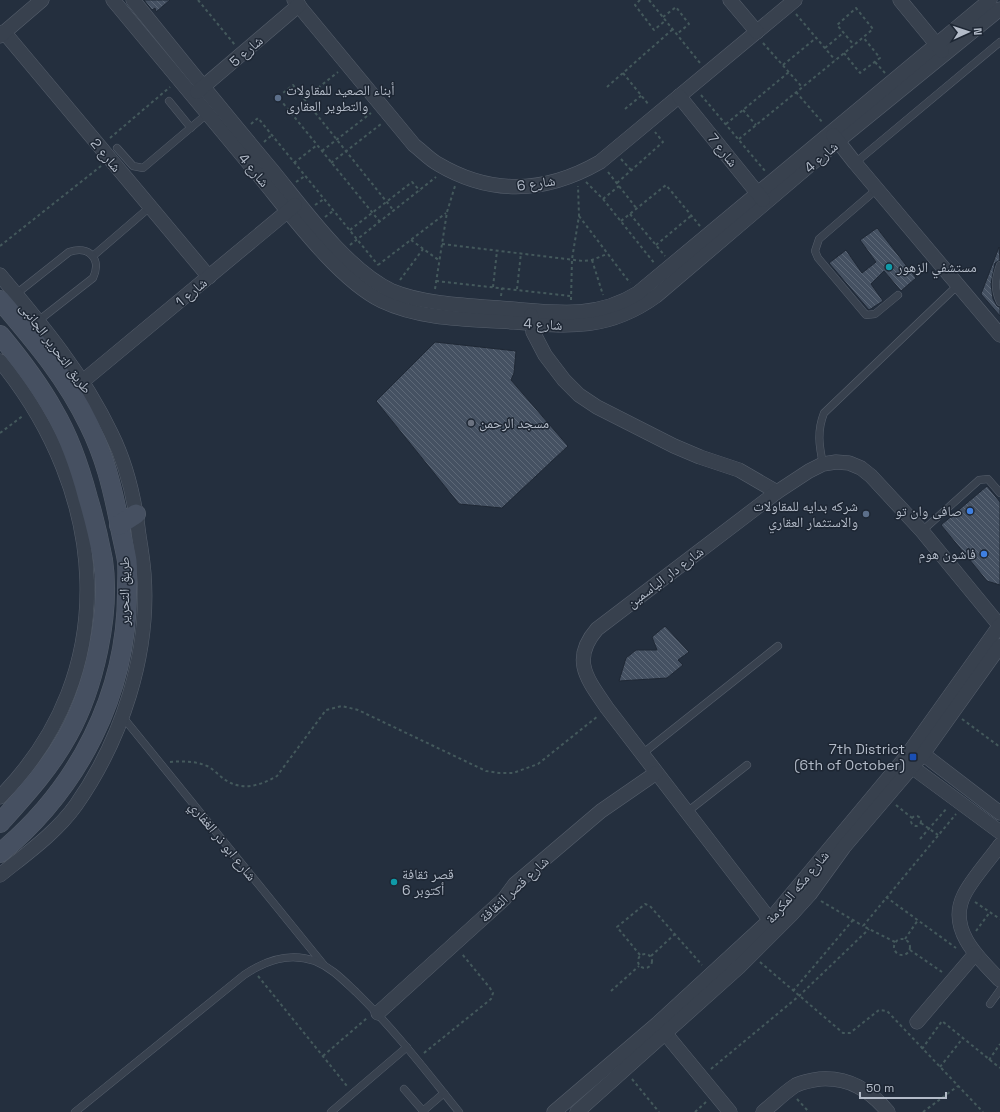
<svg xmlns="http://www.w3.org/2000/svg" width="1000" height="1112" font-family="'Space Grotesk','Noto Naskh Arabic',sans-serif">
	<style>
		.building { fill: url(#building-back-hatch); stroke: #1f2835 }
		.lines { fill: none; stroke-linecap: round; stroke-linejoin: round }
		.lane-casing { stroke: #565f6c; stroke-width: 8 }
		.street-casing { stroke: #565f6c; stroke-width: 15 }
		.secondary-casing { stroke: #565f6c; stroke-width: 20 }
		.path { stroke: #44595c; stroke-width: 2; stroke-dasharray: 3 3; stroke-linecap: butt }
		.lane { stroke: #38414e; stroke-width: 7 }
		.street { stroke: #38414e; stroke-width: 14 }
		.secondary { stroke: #465061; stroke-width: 19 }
		.service-dot { fill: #5c6f8a; stroke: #1d2633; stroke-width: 1.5 }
		.culture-dot { fill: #0f9aa8; stroke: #1d2633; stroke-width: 1.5 }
		.worship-dot { fill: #6b7280; stroke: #1d2633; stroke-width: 1.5 }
		.shop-dot { fill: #3f7fe0; stroke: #1d2633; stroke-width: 1.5 }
		.transit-dot { fill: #1a4fb4; stroke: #1d2633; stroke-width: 1.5 }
		.labels { text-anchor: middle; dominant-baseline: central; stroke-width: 3; stroke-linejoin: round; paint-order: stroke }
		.street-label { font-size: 14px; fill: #b4bcc9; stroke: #1d2633 }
		.poi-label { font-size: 14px; fill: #b4bcc9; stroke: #1d2633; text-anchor: start }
	</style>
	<defs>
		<pattern id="building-back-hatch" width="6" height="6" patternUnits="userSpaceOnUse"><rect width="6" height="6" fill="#455162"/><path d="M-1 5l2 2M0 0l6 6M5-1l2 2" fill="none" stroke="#5d6877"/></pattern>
	</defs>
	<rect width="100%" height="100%" fill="#242f3e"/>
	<g class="building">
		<path d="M144 0H170L156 12 155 8 152 10Z"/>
		<path d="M877 228 916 278 901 291 884 271 871 284 883 301 869 310 829 263 846 250 862 273 876 262 860 240Z"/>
		<path d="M999 247 1000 260 995 263 991 284 993 299 997 306 1000 307V316L981 294Z"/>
		<path d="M435 342 516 351 514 373 511 380 568 446 502 508 459 504 376 401Z"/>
		<path d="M987 486 1000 502V585L987 581 941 525Z"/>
		<path d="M665 626 689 652 678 660 683 665 667 678 619 681 626 658 636 650H657L652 637Z"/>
	</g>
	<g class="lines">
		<defs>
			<g id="lane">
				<path d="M169 101 191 128"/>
				<path d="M117 148 133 166 143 168 207 114"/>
				<path d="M855 163 1000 42"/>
				<path d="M877 189 819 239 815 251 818 258 866 315 875 314 898 295"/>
				<path d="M93 256 150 207"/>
				<path d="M1000 265C995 279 994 289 1000 302"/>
				<path d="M16 294 69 252C89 245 102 259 93 278L38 321"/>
				<path d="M823 464C819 445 817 431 824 413L958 285"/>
				<path d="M922 531 979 480 988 479 1000 493"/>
				<path d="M122 716 323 964"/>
				<path d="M642 754 778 646"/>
				<path d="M687 812 747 765"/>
				<path d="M990 1004 1000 990"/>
				<path d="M404 1089 424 1112"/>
				<path d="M423 1111 444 1093"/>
				<path d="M75 1112 244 975C266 960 289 952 315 961 332 968 343 980 356 992 394 1029 426 1071 459 1112"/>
				<path d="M331 1112 407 1047"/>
			</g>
			<g id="street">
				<path d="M113 0C162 59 212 119 261 178 292 216 339 280 382 301 422 320 470 319 514 322 570 327 609 330 656 296L838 141 1000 9"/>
				<path d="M133 0C179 57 225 114 272 170 303 208 347 270 392 291 425 305 476 306 513 309 559 313 598 318 638 293L990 0"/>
				<path d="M294 0 414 145C422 151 429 159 438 164 492 196 546 193 600 162L795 0"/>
				<path d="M730 0 757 32"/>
				<path d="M900 0 942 51"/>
				<path d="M4 32 209 277"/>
				<path d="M0 36 42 0"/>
				<path d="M197 92 299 5"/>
				<path d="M679 96 763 200"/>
				<path d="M833 135 855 163 1000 335"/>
				<path d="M0 275C42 325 83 374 111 433 127 465 135 500 139 536 141 548 143 561 144 574 150 654 122 739 76 805 56 833 26 854 0 875"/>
				<path d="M531 315 533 332 545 355 564 380 579 395 597 407 674 446 700 457 739 470 777 492"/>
				<path d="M0 361C107 492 125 671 0 797"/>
				<path d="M83 381 295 205"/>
				<path d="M923 754 1000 813"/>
				<path d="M912 767 1000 832"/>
				<path d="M1000 845C990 859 971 880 964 895 947 929 978 958 1000 980"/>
				<path d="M770 920 607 708C588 680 570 660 597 629L777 492 809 471 823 464 836 462 849 463 861 468 871 476 922 531 1000 626"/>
				<path d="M378 1013 504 899 515 884 601 811 656 773"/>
				<path d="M917 1022 975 954"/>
				<path d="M660 1027 730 1112"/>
				<path d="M554 1112 657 1024 770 920 905 758 1000 625"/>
				<path d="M577 1112 739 967 791 915 810 894 844 847 923 754 1000 646"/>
				<path d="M763 1112C774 1103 785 1092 796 1085 803 1082 813 1080 820 1079 849 1077 870 1090 888 1112"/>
			</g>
			<g id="secondary">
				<path d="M0 300C34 340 66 377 89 425 105 457 112 487 119 521 121 535 125 548 127 561 128 572 127 583 127 593 127 694 78 789 0 853"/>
				<path d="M0 335C20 359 39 384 54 411 70 438 80 468 88 498 94 518 99 539 103 560 111 613 94 688 68 735 50 768 25 795 0 823"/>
				<path d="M119 525 136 514"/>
			</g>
		</defs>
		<use href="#lane" class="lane-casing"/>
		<use href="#street" class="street-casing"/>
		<use href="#secondary" class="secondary-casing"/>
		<g class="path">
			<path d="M198 0 235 45"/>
			<path d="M640 0 635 5 654 30 666 20"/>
			<path d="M649 0 700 63"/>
			<path d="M796 14 835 60"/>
			<path d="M663 17 676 7 689 24 677 34"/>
			<path d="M763 43 802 87"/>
			<path d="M825 48 843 33"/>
			<path d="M844 53 860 73 880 58 863 37"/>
			<path d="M875 62 885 73"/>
			<path d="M783 65 816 38"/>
			<path d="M623 73 649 105"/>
			<path d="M607 87 673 29"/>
			<path d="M796 92 823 123"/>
			<path d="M701 95 765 171"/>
			<path d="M304 99 338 72"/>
			<path d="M625 109 642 95"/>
			<path d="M743 110 756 125"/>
			<path d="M251 124 258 118 378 265"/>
			<path d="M726 124 789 72"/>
			<path d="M110 138 170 87"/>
			<path d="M739 139 854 45 873 29 856 8 837 25 854 45"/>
			<path d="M264 142 272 135"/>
			<path d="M322 151 371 113"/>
			<path d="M621 159 631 170"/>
			<path d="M294 163 317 145"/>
			<path d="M331 163 381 124"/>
			<path d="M608 172 637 209"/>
			<path d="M296 182 305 176"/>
			<path d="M586 182 603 199 655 264"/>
			<path d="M617 183 663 142 655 132"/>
			<path d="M603 199 619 186"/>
			<path d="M315 205 324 199"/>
			<path d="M630 214 665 256"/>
			<path d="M579 216 630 283"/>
			<path d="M325 217 333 211"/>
			<path d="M621 221 666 185 700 226"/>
			<path d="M380 222 278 97 293 85 394 211"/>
			<path d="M350 230 412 182 420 191"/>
			<path d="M411 240 440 261"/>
			<path d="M442 244 583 261 592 260 607 254"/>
			<path d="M350 245 436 177"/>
			<path d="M656 245 692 215"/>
			<path d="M0 246 101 166"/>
			<path d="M592 260 603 295"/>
			<path d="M378 265 446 213"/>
			<path d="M400 280 423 249"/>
			<path d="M436 281 570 296"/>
			<path d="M493 287 497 251"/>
			<path d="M435 289 447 212 455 186"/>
			<path d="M517 289 521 253"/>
			<path d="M501 296 502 288"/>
			<path d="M571 300 572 259 579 216 578 186"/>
			<path d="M0 433 24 415"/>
			<path d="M962 719 1000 747"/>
			<path d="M170 762C183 761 195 761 207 766 215 770 220 777 227 781 243 791 262 785 277 776L326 710 342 706 358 710 486 771 499 773H513L538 764 598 716"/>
			<path d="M896 805 912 818"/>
			<circle cx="916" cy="821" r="5"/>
			<path d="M921 823 938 835"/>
			<path d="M920 839 947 808"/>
			<path d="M886 897 956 948"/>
			<path d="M821 901 863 926"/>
			<path d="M975 902 1000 919"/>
			<path d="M976 931 990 912"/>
			<circle cx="902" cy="947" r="8"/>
			<path d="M905 939 918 920"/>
			<path d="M895 942 863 926 956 814"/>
			<path d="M910 950 942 972"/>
			<circle cx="645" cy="961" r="7"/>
			<path d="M640 955 617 927 645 904 650 906 702 965"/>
			<path d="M651 956 675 934"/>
			<path d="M760 962 843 1033H850L879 1010 887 1011 983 1112"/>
			<path d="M258 976 347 1086"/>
			<path d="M611 991 639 966"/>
			<path d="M793 991 853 920"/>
			<path d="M922 1049 942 1021 1000 1068"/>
			<path d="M424 1053 491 999 493 993 490 988 462 954"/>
			<path d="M323 1056 367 1018"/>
			<path d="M989 1060 1000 1044"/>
			<path d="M940 1067 963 1038"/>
			<path d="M711 1069 799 996 869 929"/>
			<path d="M632 1079 659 1112"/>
			<path d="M797 1099 809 1112"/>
			<path d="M695 1112 706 1102"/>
			<path d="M923 1112 958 1086"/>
		</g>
		<use href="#lane" class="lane"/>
		<use href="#street" class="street"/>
		<use href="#secondary" class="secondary"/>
	</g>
	<g class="service-dot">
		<circle cx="278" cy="98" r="4"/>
		<circle cx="866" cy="514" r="4"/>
	</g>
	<g class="culture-dot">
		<circle cx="889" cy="267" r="4"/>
		<circle cx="394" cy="882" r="4"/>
	</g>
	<circle class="worship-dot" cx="471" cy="423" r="4"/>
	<g class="shop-dot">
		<circle cx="970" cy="511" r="4"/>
		<circle cx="984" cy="554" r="4"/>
	</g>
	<rect class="transit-dot" x="909" y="753" width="8" height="8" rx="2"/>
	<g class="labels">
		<g class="street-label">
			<text transform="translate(246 51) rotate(-41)">شارع 5</text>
			<text transform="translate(723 150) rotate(51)">شارع 7</text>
			<text transform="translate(106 155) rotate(50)">شارع 2</text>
			<text transform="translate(821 157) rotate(-41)">شارع 4</text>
			<text transform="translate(254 170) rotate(50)">شارع 4</text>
			<text transform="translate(536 183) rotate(-8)">شارع 6</text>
			<text transform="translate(191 292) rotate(-40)">شارع 1</text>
			<text transform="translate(543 324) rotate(3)">شارع 4</text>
			<text transform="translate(56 348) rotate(53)">طريق التحرير الجانبى</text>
			<text transform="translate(665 577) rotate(-37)">شارع دار الياسمين</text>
			<text transform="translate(124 591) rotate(-90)">طريق التحرير</text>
			<text transform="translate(223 841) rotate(51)">شارع ابو ذر الغفاري</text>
			<text transform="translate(797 887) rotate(-50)">شارع مكه المكرمة</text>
			<text transform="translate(514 889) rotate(-43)">شارع قصر الثقافة</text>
		</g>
		<g class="poi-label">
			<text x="286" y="90">أبناء الصعيد للمقاولات<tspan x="286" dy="16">والتطوير العقارى</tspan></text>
			<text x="897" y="267">مستشفي الزهور</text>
			<text x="479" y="423">مسجد الرحمن</text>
			<text x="858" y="506" text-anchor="end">شركه بدايه للمقاولات<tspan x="858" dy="16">والاستثمار العقاري</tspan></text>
			<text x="962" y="511" text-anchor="end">صافى وان تو</text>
			<text x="976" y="554" text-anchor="end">فاشون هوم</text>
			<text x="905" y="749" text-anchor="end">7th District<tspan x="905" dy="16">(6th of October)</tspan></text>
			<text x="402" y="874">قصر ثقافة<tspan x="402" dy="16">6 أكتوبر</tspan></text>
		</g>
	</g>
	<g transform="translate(968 32) rotate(87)" stroke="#1d2633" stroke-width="3" paint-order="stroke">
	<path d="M0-3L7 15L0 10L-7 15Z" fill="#b4bcc9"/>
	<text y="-6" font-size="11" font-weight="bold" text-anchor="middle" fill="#b4bcc9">N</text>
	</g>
	<path d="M860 1092v6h86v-6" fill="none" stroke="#b4bcc9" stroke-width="2"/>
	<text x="866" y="1092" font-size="12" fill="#b4bcc9" stroke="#1d2633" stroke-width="3" paint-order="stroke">50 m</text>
</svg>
